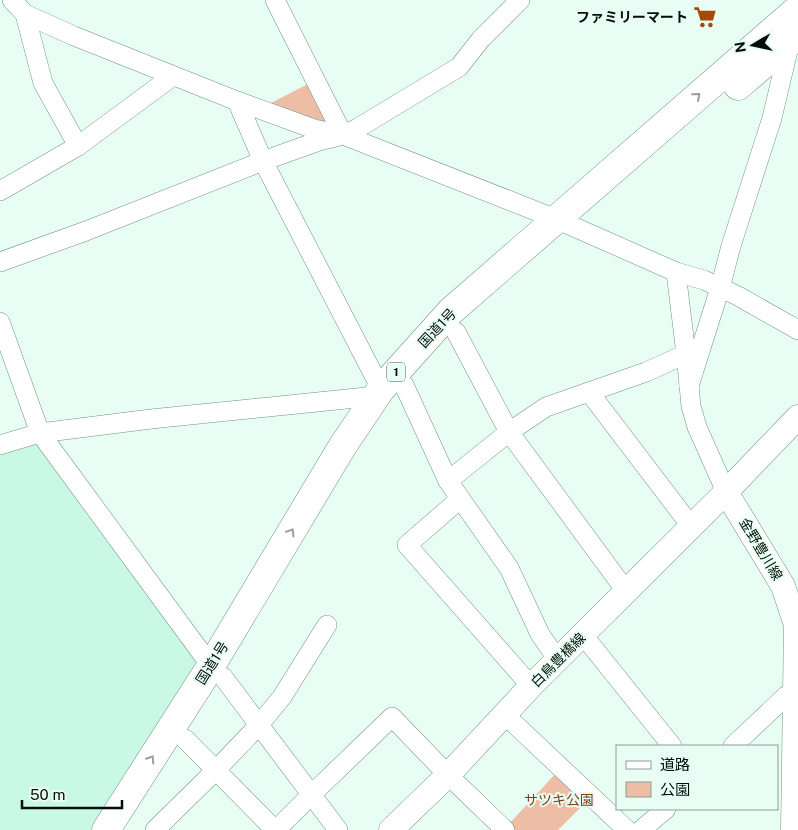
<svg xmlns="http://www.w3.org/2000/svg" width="798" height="830" font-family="'Public Sans','Noto Sans JP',sans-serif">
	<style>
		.built { fill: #c9f8e5 }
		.green { fill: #edbda5 }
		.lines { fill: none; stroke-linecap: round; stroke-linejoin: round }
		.minor-casing { stroke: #719487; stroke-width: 20 }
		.major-casing { stroke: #719487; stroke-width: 25 }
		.highway-casing { stroke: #719487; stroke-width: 29 }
		.minor { stroke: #fff; stroke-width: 19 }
		.major { stroke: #fff; stroke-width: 24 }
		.highway { stroke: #fff; stroke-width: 28 }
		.oneway { stroke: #9a9f9d }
		.labels { text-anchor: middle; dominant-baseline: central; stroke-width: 4; stroke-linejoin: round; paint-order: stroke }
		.shield { fill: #e8fef5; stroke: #485650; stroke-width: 1 }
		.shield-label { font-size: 12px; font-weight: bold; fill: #030e0a }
		.poi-label { font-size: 14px; font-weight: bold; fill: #030e0a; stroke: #e8fef5; text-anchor: end }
		.street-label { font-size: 14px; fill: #030e0a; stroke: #e8fef5 }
		.park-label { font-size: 14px; fill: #813d13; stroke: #e8fef5 }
	</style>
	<rect width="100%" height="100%" fill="#e8fef5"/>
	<path class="built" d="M41 442 204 663 99 830H0V454Z"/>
	<g class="green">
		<path d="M308 84 328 123 326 126 267 105Z"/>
		<path d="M558 771 589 799 558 830H513L508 825Z"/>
	</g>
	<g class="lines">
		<defs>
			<g id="minor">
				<path d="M12 0 25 14 74 36 237 101 314 129 343 135 556 219 676 272 704 280 738 296 798 330"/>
				<path d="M275 0 343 135"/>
				<path d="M25 14 43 83 78 146"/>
				<path d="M237 101 263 161 381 389"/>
				<path d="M0 191 78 146 173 76"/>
				<path d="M0 262 86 231 263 161 319 141 343 135 358 128 459 67 481 39 520 0"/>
				<path d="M676 272 686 354 691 406 697 427 726 492"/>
				<path d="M0 322 40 433 211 666"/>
				<path d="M456 332 509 432 626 591"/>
				<path d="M404 385 448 481 509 568 540 634 557 659"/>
				<path d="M689 386 720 288 731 246 772 118 790 42"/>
				<path d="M589 392 691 526"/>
				<path d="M0 445 40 433 151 419 376 396"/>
				<path d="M448 481 509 432 546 407 646 372 686 354"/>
				<path d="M460 499 407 545 531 686"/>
				<path d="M583 635 672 746"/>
				<path d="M223 677 338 830"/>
				<path d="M505 715 627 830"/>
				<path d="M185 739 275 830"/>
				<path d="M733 746 786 696 798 691"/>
				<path d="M155 830 216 770 259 725 282 697 327 625"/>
				<path d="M276 830 311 795 392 717 448 775 505 830"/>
				<path d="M641 830 666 809"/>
			</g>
			<g id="major">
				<path d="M726 492 783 586 796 625 793 830"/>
				<path d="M391 830 448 775 531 686 726 492 798 417"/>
			</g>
			<g id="highway">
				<path d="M738 86 798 35"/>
				<path d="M106 830 211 666 342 447 381 389 451 311 798 9"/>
			</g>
		</defs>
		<use href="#minor" class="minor-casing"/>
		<use href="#major" class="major-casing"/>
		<use href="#highway" class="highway-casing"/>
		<use href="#minor" class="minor"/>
		<use href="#major" class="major"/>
		<use href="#highway" class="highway"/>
	</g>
	<defs><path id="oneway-chevron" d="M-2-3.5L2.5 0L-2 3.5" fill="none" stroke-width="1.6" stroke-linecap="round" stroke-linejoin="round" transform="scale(1.25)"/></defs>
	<g class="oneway">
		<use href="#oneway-chevron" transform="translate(697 96) rotate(-41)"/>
		<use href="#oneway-chevron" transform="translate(291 532) rotate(-59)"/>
		<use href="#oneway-chevron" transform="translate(151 759) rotate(-57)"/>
	</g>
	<defs>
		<symbol id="supermarket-bare" viewBox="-9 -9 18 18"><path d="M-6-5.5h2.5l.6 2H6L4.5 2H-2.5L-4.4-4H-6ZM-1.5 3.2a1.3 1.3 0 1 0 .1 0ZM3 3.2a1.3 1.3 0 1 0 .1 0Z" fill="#a94900" stroke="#e8fef5" stroke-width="2.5" paint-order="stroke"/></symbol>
	</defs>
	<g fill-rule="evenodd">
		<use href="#supermarket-bare" x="689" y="1" width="32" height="32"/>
	</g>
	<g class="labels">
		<rect class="shield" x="387" y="362.5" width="18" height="19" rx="4"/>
		<g class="shield-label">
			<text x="396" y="372">1</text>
		</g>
		<g class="poi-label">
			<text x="688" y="17">ファミリーマート</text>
		</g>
		<g class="street-label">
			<text transform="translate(437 328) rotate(-47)">国道1号</text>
			<text transform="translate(761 549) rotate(59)">金野豊川線</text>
			<text transform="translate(558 660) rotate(-45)">白鳥豊橋線</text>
			<text transform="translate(212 663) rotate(-58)">国道1号</text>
		</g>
		<g class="park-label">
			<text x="559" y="800">サツキ公園</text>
		</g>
	</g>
	<rect x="616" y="745" width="162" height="65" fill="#e8fef5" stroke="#8c9e97"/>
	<rect x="626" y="761" width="25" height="8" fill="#ffffff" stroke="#8c9e97"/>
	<text x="660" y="770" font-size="15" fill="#030e0a">道路</text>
	<rect x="626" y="782" width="25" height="15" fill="#edbda5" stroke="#8c9e97"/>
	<text x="660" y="795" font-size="15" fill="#030e0a">公園</text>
	<g transform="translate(753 45) rotate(261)" stroke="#e8fef5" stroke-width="4" paint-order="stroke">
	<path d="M0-4L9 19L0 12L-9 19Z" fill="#030e0a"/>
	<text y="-8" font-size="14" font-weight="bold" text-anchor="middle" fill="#030e0a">N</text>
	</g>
	<path d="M22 800v8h100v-8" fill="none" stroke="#030e0a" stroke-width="2.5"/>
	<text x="30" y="800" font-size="15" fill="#030e0a" stroke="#e8fef5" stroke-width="4" paint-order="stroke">50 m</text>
</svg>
